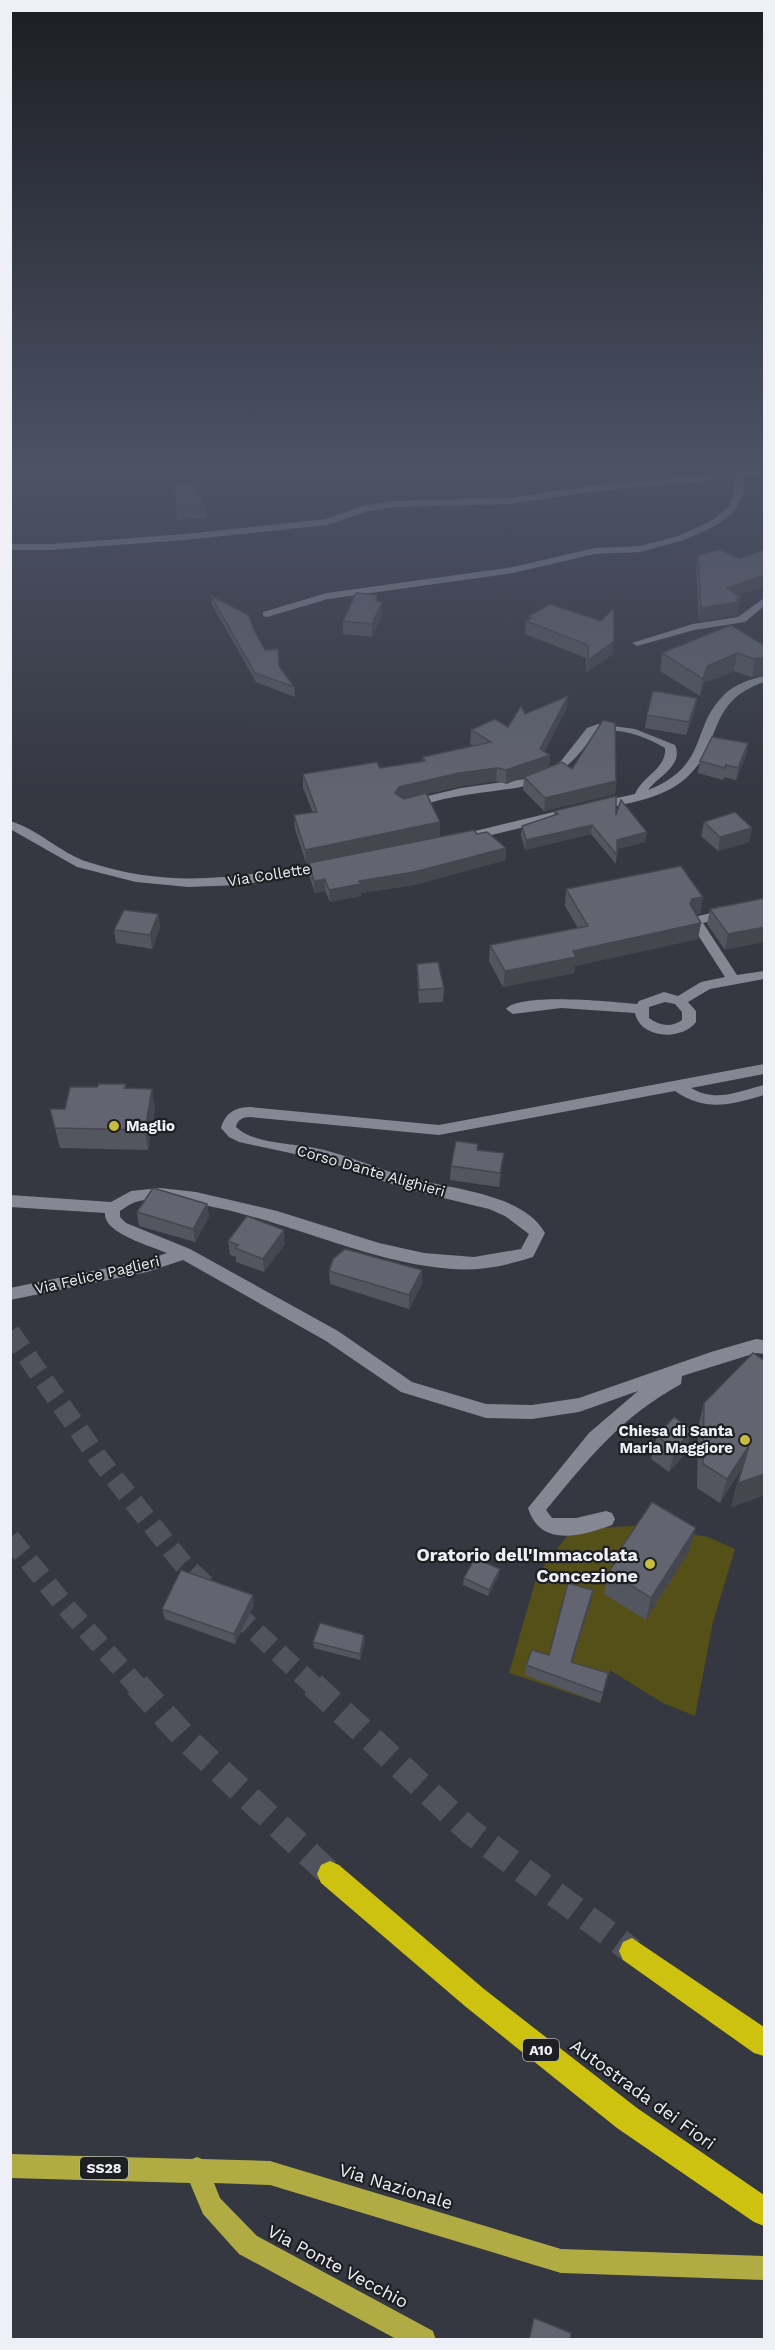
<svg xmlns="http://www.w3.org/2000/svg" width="775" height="2350" font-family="'Work Sans',sans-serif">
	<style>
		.green { fill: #545018 }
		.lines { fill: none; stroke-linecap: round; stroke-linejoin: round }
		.highway-tunnel-far1 { stroke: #51535c; stroke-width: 20; stroke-dasharray: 20 10; stroke-linecap: butt }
		.highway-tunnel { stroke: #51535c; stroke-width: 26; stroke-dasharray: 26 14; stroke-linecap: butt }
		.minor { fill: #858893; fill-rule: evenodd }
		.major { fill: #b1ab44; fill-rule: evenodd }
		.highway { fill: #cec210; fill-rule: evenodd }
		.wall { fill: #54565f }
		.shaded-wall { fill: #45464e }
		.building { fill: #62646f; stroke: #45464e; stroke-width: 1.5 }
		.poi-dot { fill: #c6bc3d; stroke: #1e1f23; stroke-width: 2 }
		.labels { text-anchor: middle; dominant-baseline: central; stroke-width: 4.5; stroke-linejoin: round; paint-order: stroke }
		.shield { fill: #1e1f23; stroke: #b0b1b7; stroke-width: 1.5 }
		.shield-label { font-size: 14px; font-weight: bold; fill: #eff0f7 }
		.street-label { font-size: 15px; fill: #eff0f7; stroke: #1e1f23 }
		.poi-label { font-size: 15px; font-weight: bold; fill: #eff0f7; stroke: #1e1f23; text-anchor: start }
		.near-poi-label { font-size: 18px; font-weight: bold; fill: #eff0f7; stroke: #1e1f23; text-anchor: end }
		.near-street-label { font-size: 18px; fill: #eff0f7; stroke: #1e1f23 }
	</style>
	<rect width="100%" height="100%" fill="#353741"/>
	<path class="green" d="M646 1525 708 1537 735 1549 713 1622 695 1716 661 1702 610 1670 600 1703 509 1673 537 1575 567 1536 599 1528Z"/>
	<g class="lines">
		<g class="highway-tunnel-far1">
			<path d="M10 1332 99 1459 183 1564 315 1687"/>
			<path d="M10 1538 65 1606 138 1687"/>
		</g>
		<g class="highway-tunnel">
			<path d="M137 1685 187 1740 330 1874"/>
			<path d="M313 1685 471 1832 632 1951"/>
		</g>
		<g class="minor">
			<path d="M764 469V475L743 477 744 492 736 510 715 526 684 540 640 552 595 554 513 573 328 599 267 617 263 616V612L327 593 513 567 595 548 640 546 678 536 709 522 729 507 734 492V478L597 491 509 504 393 507 368 511 328 525 185 540 51 550H10V544H51L185 534 326 519 363 506 393 501 509 498 597 485Z"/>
			<path d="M764 598V606L745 622 694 630 637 646 632 643 693 624 738 617Z"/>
			<path d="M764 676V682C704 703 725 744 685 779 662 799 627 803 598 810L594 809V803L635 794C642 776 667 769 665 748 647 737 617 726 595 732 556 793 524 785 460 796 444 798 427 804 411 808L405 804 407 801 461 788 532 778 561 761 587 728 598 724 635 729 675 745C684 766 658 776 648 790 711 765 689 727 726 693 736 684 751 679 764 676Z"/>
			<path d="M566 809 570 810V816L467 841 461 837 463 834Z"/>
			<path d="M10 821C38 829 60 853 88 862 173 890 243 877 329 861L335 865 329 869 241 885 188 887 136 882 77 867 10 829Z"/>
			<path d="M721 906 727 910 726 917 703 923 737 975 764 971V979L710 989 688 1002 696 1011V1022C682 1041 640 1039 635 1013L561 1008 513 1014 506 1009C520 992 614 1002 637 1004L639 1001 664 992 678 996 701 982 725 977 689 921 690 918 715 912 716 907ZM665 1002 675 1004 682 1012V1020C671 1028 660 1026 649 1018V1007Z"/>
			<path d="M764 1064V1074L691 1088C716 1103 739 1091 764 1085V1095C731 1105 705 1112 675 1091L439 1135 250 1117C243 1117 237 1120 236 1127 254 1144 291 1143 315 1148 345 1154 373 1167 403 1176 443 1189 522 1191 545 1233L533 1257C506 1266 479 1271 452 1269 370 1263 293 1223 213 1207 189 1202 160 1195 136 1202 131 1203 125 1208 120 1211V1217L126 1223 190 1249 338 1331 412 1382 486 1404 532 1405 579 1398 711 1352 756 1339 764 1340V1354L756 1353 682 1376 681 1384C620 1418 590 1457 546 1510L552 1518H576L606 1511 612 1513 615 1519 612 1525C582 1536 540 1548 528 1508L589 1433 638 1391 579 1412 532 1419 486 1418 401 1392 326 1341 183 1260 147 1272 10 1300V1288L146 1260 167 1253C151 1246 103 1233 105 1213L10 1207V1195L111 1202 131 1191 160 1188 196 1192 277 1211 379 1243 424 1253 474 1257 521 1249 529 1234 505 1216 489 1209 406 1189 323 1160 239 1142 229 1137 221 1128C225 1113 235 1107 250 1107L439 1125Z"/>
		</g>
		<path class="major" d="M10 2154 192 2159 197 2157 202 2159 270 2161 561 2249 764 2256V2280L561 2273 270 2185 214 2183 220 2198 257 2236 433 2331 436 2340H398L239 2254 203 2214 190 2183 10 2178Z"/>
		<g class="highway">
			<path d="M330 1861 339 1865 484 1989 637 2108 764 2195V2226L754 2222 617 2128 466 2007 321 1883 317 1874 321 1865Z"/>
			<path d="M632 1938 764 2027V2056L754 2053 623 1960 619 1951 623 1942Z"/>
		</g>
	</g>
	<g class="wall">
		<path d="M174 483 205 505 206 518 177 520Z"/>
		<path d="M765 549V586L738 595 739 610H738L737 615 699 621 696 568 698 556 739 559Z"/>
		<path d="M211 596 253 628 265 650 279 666 294 687 295 697 256 682 212 605Z"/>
		<path d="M377 601 382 615 372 637 343 634V621Z"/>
		<path d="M529 616 613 654 586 673V658L525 634 526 621 529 620Z"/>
		<path d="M765 646V674L752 677 734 671 704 683 700 696 660 671 662 653Z"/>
		<path d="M568 696 566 710 544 752 550 755 549 768 572 769 616 781 615 794 544 811 523 790 524 777 506 784 496 781 458 787 427 794 440 822V836L306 863 295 829 294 815 313 813 303 788V774L380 768 422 762 423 757 474 746 470 744 471 730 508 727 525 714Z"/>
		<path d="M697 698 695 711 686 735 645 728 647 715Z"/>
		<path d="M748 743 746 756 736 780 724 777 723 780 698 773 700 761Z"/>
		<path d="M554 811 616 815 647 832 645 842 617 849 616 864 591 834 525 850 521 835 522 826 554 816Z"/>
		<path d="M704 822 752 828 749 842 718 851 701 836Z"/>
		<path d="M477 834 506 848V860L414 885 361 893V896L330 902 325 891 315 893 309 875V863Z"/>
		<path d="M566 889 703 897 700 913 696 914 698 939 575 966 574 973 503 987 489 961 490 945 578 928 565 906Z"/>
		<path d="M765 898 725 950 707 924 710 909Z"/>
		<path d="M158 914 160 927 152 949 116 943 114 930Z"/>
		<path d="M417 964 444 988 443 1002 419 1003 417 978Z"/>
		<path d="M126 1084V1089L155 1109 148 1150 60 1148 50 1109H65L97 1087Z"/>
		<path d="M478 1150 502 1167 499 1187 450 1180 451 1166Z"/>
		<path d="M207 1204 209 1217 195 1242 139 1226 137 1212Z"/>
		<path d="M228 1241 285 1244 264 1272 236 1262V1257L230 1255Z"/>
		<path d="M422 1270V1284L409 1309 330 1284 329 1271Z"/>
		<path d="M753 1353 765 1495 731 1507 741 1469 720 1503 697 1488 698 1427 704 1403Z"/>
		<path d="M657 1436 685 1454 669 1472 651 1459Z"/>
		<path d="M619 1551H689L646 1620 604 1594 609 1572 617 1559Z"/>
		<path d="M499 1575 488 1596 463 1585 464 1578Z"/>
		<path d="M591 1601 572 1662 606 1683 600 1703 525 1675 526 1665 549 1655Z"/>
		<path d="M254 1605 235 1644 165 1619 162 1609Z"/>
		<path d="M365 1641 360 1660 314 1648 313 1642Z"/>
	</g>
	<g class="shaded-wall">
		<path d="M765 575V586L725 600 727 588Z"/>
		<path d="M741 597 737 615 699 621 701 608Z"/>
		<path d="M382 602V615L372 637V624Z"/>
		<path d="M614 641 613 654 586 673 588 660Z"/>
		<path d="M737 653 734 671 704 683 700 696 703 679 707 666Z"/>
		<path d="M765 657V674L752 677 755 659Z"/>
		<path d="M568 696 566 710 541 758 550 755 549 768 506 784V770L540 749Z"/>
		<path d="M697 698 695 711 686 735 689 722Z"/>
		<path d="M748 743 746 756 736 780 738 768Z"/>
		<path d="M497 768 496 781 458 787 398 801 395 793 399 787 459 773Z"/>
		<path d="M616 781 615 794 544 811 545 798Z"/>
		<path d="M440 822V836L306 863 305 850Z"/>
		<path d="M592 825 591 834 525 850 526 840Z"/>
		<path d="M752 828 749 842 718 851 720 837Z"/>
		<path d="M647 832 645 842 616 849 617 840Z"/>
		<path d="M506 848V860L414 885 361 893V896L330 902 329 890 359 881Z"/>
		<path d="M325 879V891L315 893 314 881Z"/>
		<path d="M703 897 700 913 689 916 690 904 692 899Z"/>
		<path d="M158 914 160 927 152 949 150 935Z"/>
		<path d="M701 923 698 939 575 966 574 973 503 987 505 971 573 951Z"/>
		<path d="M765 927V942L725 950 728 934Z"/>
		<path d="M152 1089 155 1109 148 1150 145 1130Z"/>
		<path d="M504 1153 502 1167 499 1187 500 1173Z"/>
		<path d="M207 1204 209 1217 195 1242 193 1229Z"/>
		<path d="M284 1230 285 1244 264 1272 263 1259Z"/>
		<path d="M422 1270V1284L409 1309V1295Z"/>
		<path d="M692 1430 685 1454 669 1472 675 1449Z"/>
		<path d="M749 1446 741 1469 720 1503 727 1479Z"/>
		<path d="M765 1474V1495L731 1507 738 1483Z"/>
		<path d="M696 1528 689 1551 646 1620 651 1598Z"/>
		<path d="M500 1569 499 1575 488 1596 489 1590Z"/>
		<path d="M593 1590 591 1601 569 1672 571 1662Z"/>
		<path d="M253 1595 254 1605 235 1644 234 1634Z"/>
		<path d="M364 1635 365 1641 360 1660V1654Z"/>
	</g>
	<g class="building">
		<path d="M194 482 205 505 176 508 174 483Z"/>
		<path d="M720 549 739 559 765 549V575L727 588 741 597 736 599 739 602 701 608 698 556Z"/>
		<path d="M356 593 377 595 376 601 382 602 372 624 343 621Z"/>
		<path d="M211 596 249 615 253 628 265 650 278 649 279 666 294 687 255 673Z"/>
		<path d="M550 604 601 621 614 608V641L588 660V645L526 621 532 618 529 616Z"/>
		<path d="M731 625 765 646V657L755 659 737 653 707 666 703 679 662 653Z"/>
		<path d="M653 691 697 698 689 722 647 715Z"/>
		<path d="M568 696 540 749 550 755 506 770 497 768 459 773 399 787 395 793 404 799 426 793 440 822 305 850 294 815 317 812 303 774 377 762 380 768 425 761 423 757 491 742 471 730 495 719 508 727 521 706 525 714Z"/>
		<path d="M603 720 615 723 616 781 545 798 524 777 562 762 572 769Z"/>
		<path d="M712 737 748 743 738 768 726 765 725 768 700 761Z"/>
		<path d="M616 796V815L621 800 647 832 617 840V855L592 825 526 840 522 826 558 814 554 811Z"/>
		<path d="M735 812 752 828 720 837 704 822Z"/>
		<path d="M474 830 477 834 487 832 506 848 414 872 359 881 361 884 329 890 325 879 314 881 309 863Z"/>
		<path d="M681 866 703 897 692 899 690 904 701 923 573 951 576 957 505 971 490 945 588 926 566 889Z"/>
		<path d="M765 898V927L728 934 710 909Z"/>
		<path d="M124 910 158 914 150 935 114 930Z"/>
		<path d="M438 962 444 988 419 990 417 964Z"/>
		<path d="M99 1084H126L124 1088 152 1089 145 1130 55 1128 50 1109H65L70 1087H97Z"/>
		<path d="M456 1141 478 1144 477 1150 504 1153 500 1173 451 1166Z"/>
		<path d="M153 1188 207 1204 193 1229 137 1212Z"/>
		<path d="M247 1216 284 1230 263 1259 235 1248 238 1245 228 1241Z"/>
		<path d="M345 1249 422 1270 409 1295 329 1271 333 1259Z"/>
		<path d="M753 1353 765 1361V1474L738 1483 749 1446 727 1479 703 1464 704 1403Z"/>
		<path d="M674 1417 692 1430 675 1449 657 1436Z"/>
		<path d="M652 1502 696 1528 651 1598 609 1572 622 1552 619 1551Z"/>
		<path d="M475 1558 500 1569 489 1590 464 1578Z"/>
		<path d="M181 1570 253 1595 234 1634 162 1609Z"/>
		<path d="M568 1583 593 1590 571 1662 608 1673 603 1693 526 1665 532 1650 549 1655Z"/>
		<path d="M320 1623 364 1635 360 1654 313 1642Z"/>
		<path d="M534 2318 571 2333 570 2340H529Z"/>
	</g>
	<linearGradient id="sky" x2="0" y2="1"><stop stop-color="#1d1e24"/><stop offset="0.59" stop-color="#4b5365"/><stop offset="1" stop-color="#4b5365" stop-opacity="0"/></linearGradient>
	<rect width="775" height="797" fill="url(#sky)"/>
	<g class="poi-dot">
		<circle cx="114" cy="1126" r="6"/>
		<circle cx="745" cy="1440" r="6"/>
		<circle cx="650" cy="1564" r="6"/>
	</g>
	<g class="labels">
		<g class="shield">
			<rect x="523" y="2039" width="36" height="22" rx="4.5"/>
			<rect x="80" y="2157" width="48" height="22" rx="4.5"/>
		</g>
		<g class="shield-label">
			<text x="541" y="2050">A10</text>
			<text x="104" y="2168">SS28</text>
		</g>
		<g class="street-label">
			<text transform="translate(269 875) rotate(-9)">Via Collette</text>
			<text transform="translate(371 1171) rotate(16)">Corso Dante Alighieri</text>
			<text transform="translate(97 1275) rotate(-13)">Via Felice Paglieri</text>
		</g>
		<g class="poi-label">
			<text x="126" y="1126">Maglio</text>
			<text x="733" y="1431" text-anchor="end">Chiesa di Santa<tspan x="733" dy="17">Maria Maggiore</tspan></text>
		</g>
		<g class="near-poi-label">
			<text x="638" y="1554">Oratorio dell'Immacolata<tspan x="638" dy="21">Concezione</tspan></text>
		</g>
		<g class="near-street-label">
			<text transform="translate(643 2094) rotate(36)">Autostrada dei Fiori</text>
			<text transform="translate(396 2186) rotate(17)">Via Nazionale</text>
			<text transform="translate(338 2266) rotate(28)">Via Ponte Vecchio</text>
		</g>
	</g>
	<rect width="775" height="2350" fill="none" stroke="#eff0f7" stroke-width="24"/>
</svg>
